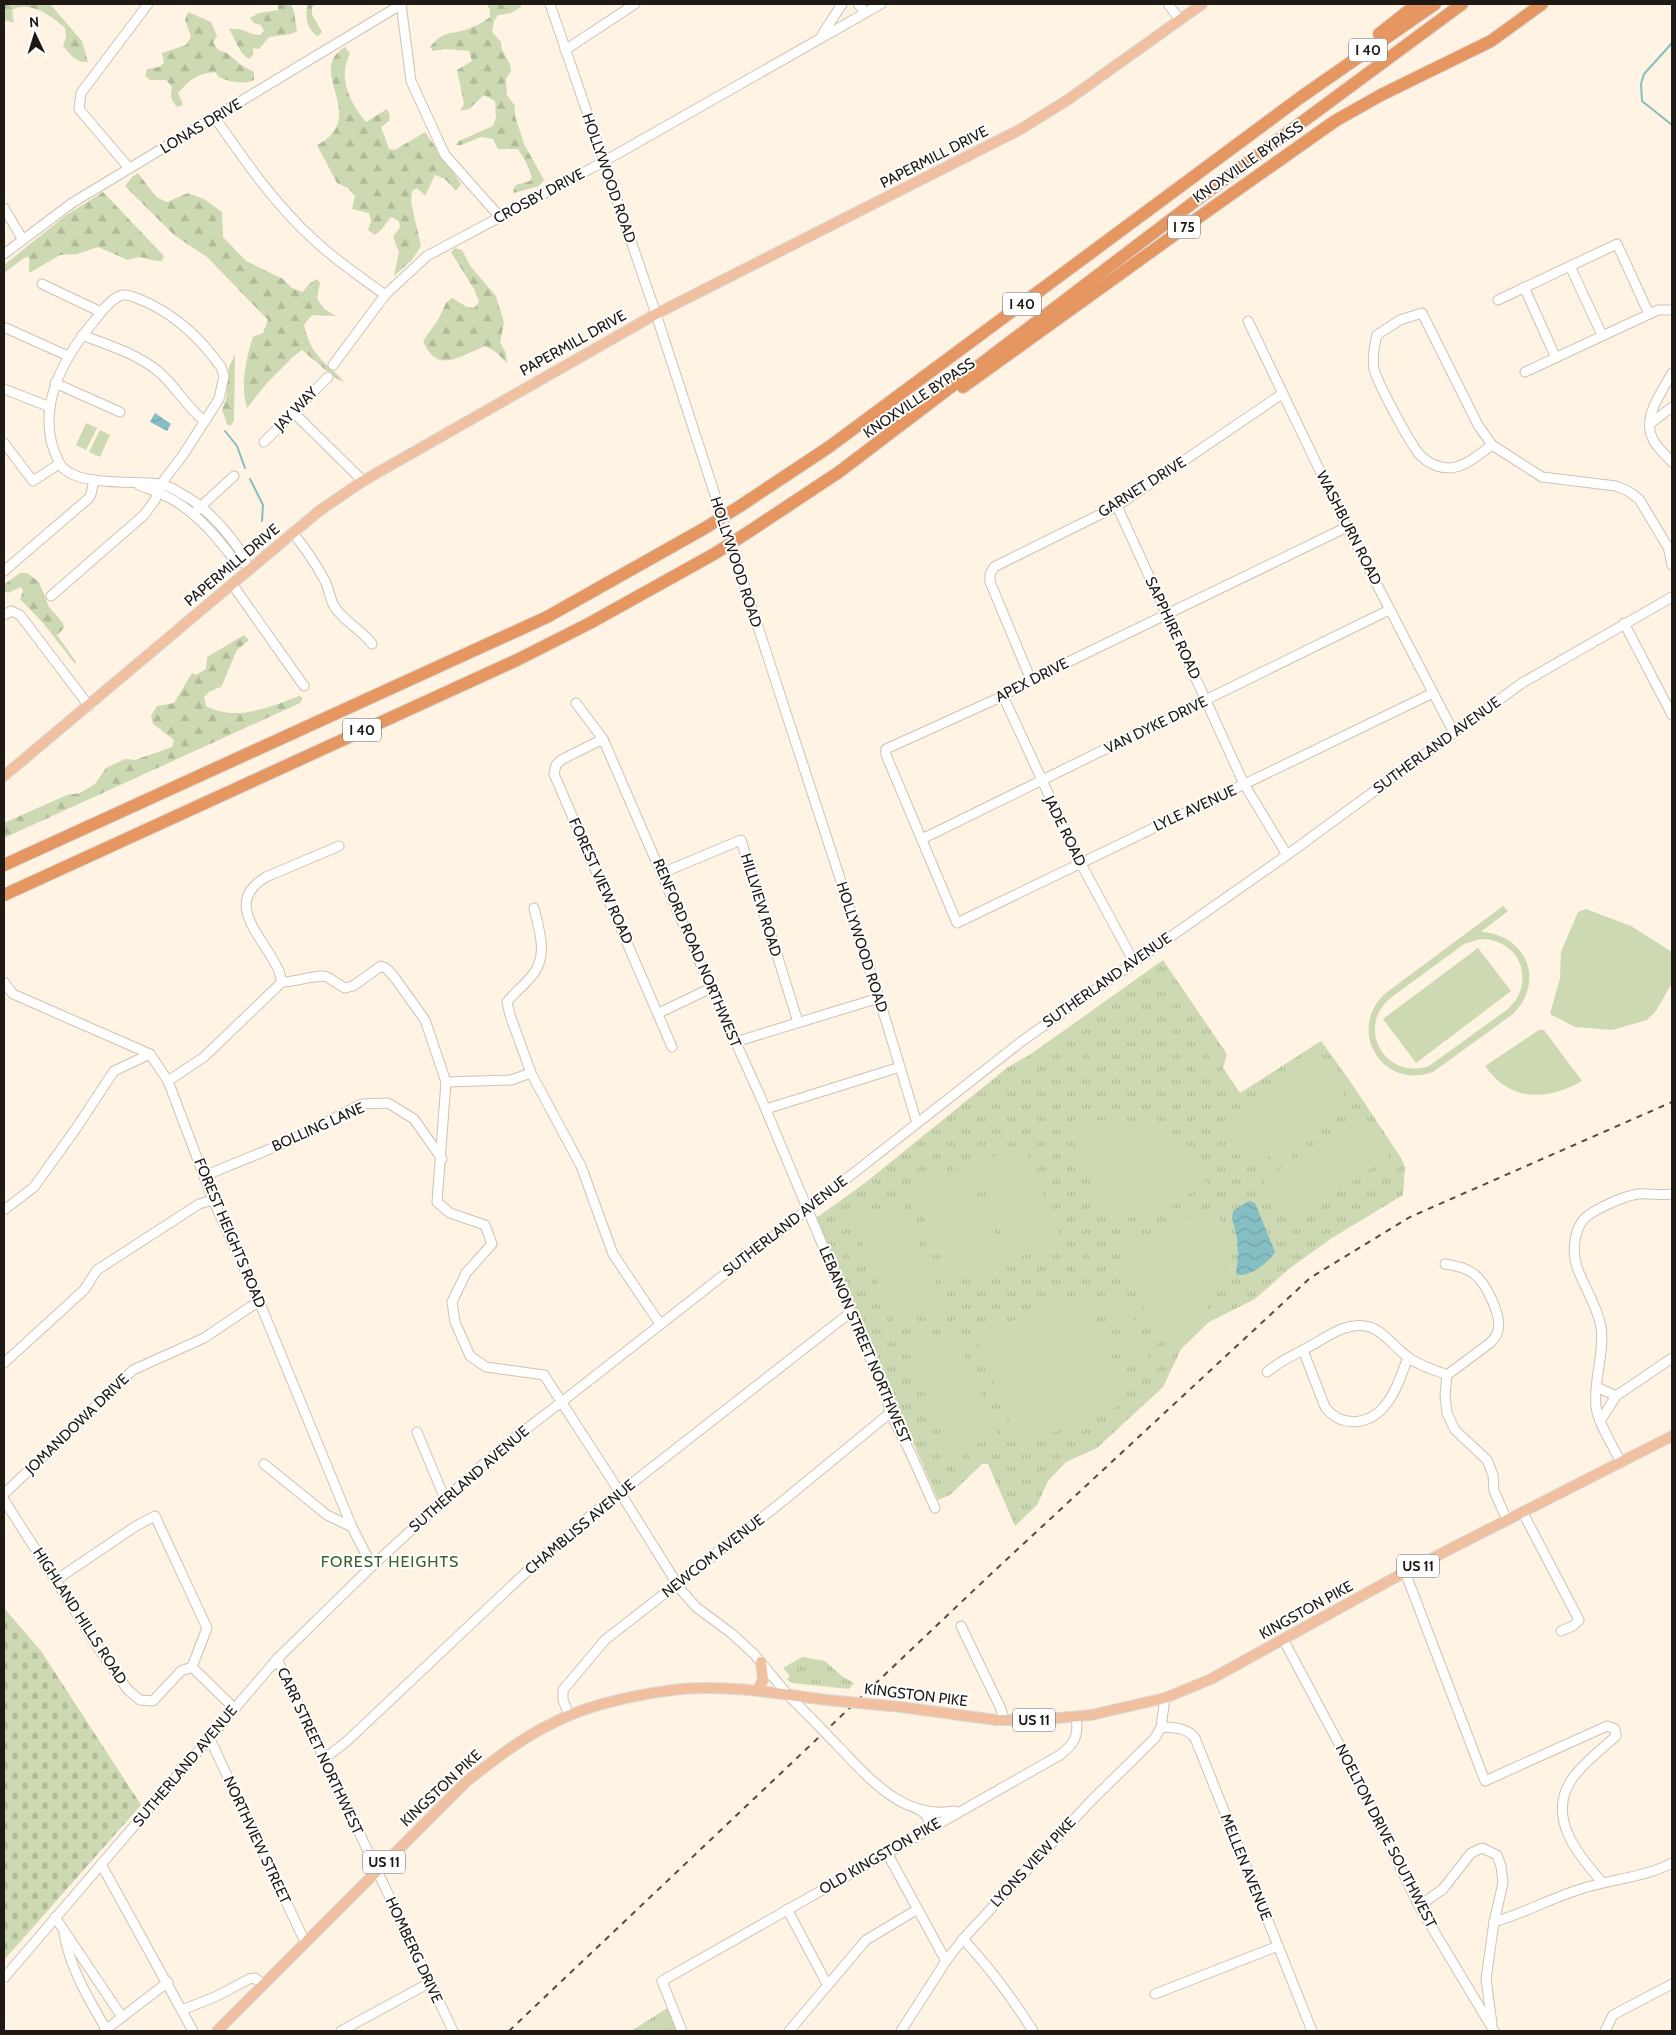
<svg xmlns="http://www.w3.org/2000/svg" width="1676" height="2035" font-family="Cabin,sans-serif">
	<style>
		.grass { fill: url(#grass-tufts) }
		.forest { fill: url(#forest-firs) }
		.cemetery { fill: url(#cemetery-stones) }
		.pitch { fill: #cdd9b2; fill-rule: evenodd }
		.water { fill: url(#water-waves) }
		.lines { fill: none; stroke-linecap: round; stroke-linejoin: round }
		.stream { stroke: #85bec3; stroke-width: 2 }
		.minor-casing { stroke: #cec3b4; stroke-width: 11 }
		.major-casing { stroke: #dbdad9; stroke-width: 12 }
		.highway-casing { stroke: #dbdad9; stroke-width: 14 }
		.minor { stroke: #fff; stroke-width: 9 }
		.major { stroke: #f0c0a0; stroke-width: 10 }
		.highway { stroke: #e69661; stroke-width: 12 }
		.rail { stroke: #534c45; stroke-width: 2; stroke-dasharray: 6 6; stroke-linecap: butt }
		.minor-bridge-casing { stroke: #cec3b4; stroke-width: 11; stroke-linecap: butt }
		.major-bridge-casing { stroke: #dbdad9; stroke-width: 12; stroke-linecap: butt }
		.highway-bridge-casing { stroke: #dbdad9; stroke-width: 14; stroke-linecap: butt }
		.minor-bridge { stroke: #fff; stroke-width: 9 }
		.major-bridge { stroke: #f0c0a0; stroke-width: 10 }
		.highway-bridge { stroke: #e69661; stroke-width: 12 }
		.labels { text-anchor: middle; dominant-baseline: central; stroke-width: 4; stroke-linejoin: round; paint-order: stroke }
		.shield { fill: #fff; stroke: #625e5a; stroke-width: 1 }
		.shield-label { font-size: 14px; font-weight: bold; fill: #1e1914 }
		.street-label { font-size: 15px; fill: #1e1914; stroke: #fff }
		.neighbourhood-label { font-size: 16px; letter-spacing: 1px; fill: #3a6226; stroke: #fff }
	</style>
	<defs>
		<pattern id="grass-tufts" width="24" height="20" patternUnits="userSpaceOnUse" patternTransform="scale(1.25)"><rect width="24" height="20" fill="#cdd9b2"/><path d="M3 7l-1-3M5 7V3M7 7l1-3M15 17l-1-3M17 17v-4M19 17l1-3" fill="none" stroke="#b0ba98"/></pattern>
		<pattern id="forest-firs" width="22" height="20" patternUnits="userSpaceOnUse" patternTransform="scale(1.25)"><rect width="22" height="20" fill="#cdd9b2"/><path d="M5 1l3.5 6h-7zM16 11l3.5 6h-7z" fill="#b0ba98"/></pattern>
		<pattern id="cemetery-stones" width="16" height="16" patternUnits="userSpaceOnUse" patternTransform="scale(1.25)"><rect width="16" height="16" fill="#cdd9b2"/><path d="M2 7V4a2 2 0 0 1 4 0v3zM10 15v-3a2 2 0 0 1 4 0v3z" fill="#b0ba98"/></pattern>
		<pattern id="water-waves" width="16" height="10" patternUnits="userSpaceOnUse" patternTransform="scale(1.25)"><rect width="16" height="10" fill="#85bec3"/><path d="M0 5q4-4 8 0t8 0" fill="none" stroke="#72a3a7"/></pattern>
	</defs>
	<rect width="100%" height="100%" fill="#fff3e3"/>
	<g class="grass">
		<path d="M1163 960 1227 1054 1223 1068 1240 1093 1321 1041 1350 1081 1401 1158 1405 1167 1403 1195 1332 1238 1290 1268 1255 1299 1209 1322 1181 1349 1163 1387 1097 1448 1066 1462 1048 1481 1037 1505 1015 1526 988 1464H982L950 1495 938 1500 816 1218 865 1183 1008 1067 1031 1054Z"/>
		<path d="M802 1657 825 1661 843 1677 854 1683 849 1689 792 1683 787 1679 790 1676 783 1668Z"/>
		<path d="M669 2007 678 2031H631Z"/>
	</g>
	<g class="forest">
		<path d="M4 4H50L82 41 88 62C76 63 70 54 63 46L66 37 65 28C52 16 29 0 12 10L14 23 4 20Z"/>
		<path d="M278 4H291L294 12 297 31 291 34 269 37 259 49 253 48V54L249 59C238 52 236 40 229 29 245 27 247 35 260 35L264 31 261 25 254 23 250 18 259 13 278 10Z"/>
		<path d="M308 4H317L312 7V14L322 32 318 36C307 30 304 16 308 4Z"/>
		<path d="M487 4H521V7L511 13 498 15 494 21 492 32 501 42 502 50 510 64 511 71 506 79 507 95 515 106V116L524 144 544 180 539 186 514 193 513 190 516 185 530 181 532 177 526 162 518 149H498L493 139 481 137 461 145H456L459 141 493 126 496 117 495 101 484 95 469 109 460 111 464 104 457 70 472 61 469 51 445 49 433 51 430 47C443 31 448 35 465 30 474 27 482 23 490 17V10Z"/>
		<path d="M188 12 211 22 217 36 213 42 218 50 227 53 241 65 254 72V80C241 85 231 82 219 77L215 72C198 73 189 80 178 93L183 105 177 107C171 100 170 97 172 87L166 80H150L145 76 147 69 159 67 164 63 162 53 186 45 191 37 185 20Z"/>
		<path d="M345 47 350 54C337 77 350 103 366 122L387 109 390 116 389 121 381 127 389 149 395 150 425 132 461 184 456 191 445 179 435 175 425 196 417 188 412 191 411 202 421 246 412 260 394 276 399 252 393 237 400 227 399 221 391 217 381 230 375 235 368 230 371 221 369 213 352 209 355 196 348 188 337 183 317 145C371 117 304 71 345 47Z"/>
		<path d="M138 173 156 197 167 202 188 193 204 199 222 212 223 237 246 261 283 279 292 288 303 292 309 284 317 279 320 283 317 298 324 309 336 316 312 315 304 325C307 338 311 348 319 357 327 367 338 372 344 383L334 377 302 350 294 356 267 383 247 408C240 386 246 358 253 337L263 333 268 320 207 257 174 235 125 186 133 176Z"/>
		<path d="M103 192 164 256 162 261C146 261 144 253 128 260L98 247 77 254 60 255 29 273V257L24 258 4 273V265L65 216Z"/>
		<path d="M455 248 462 250 471 267 496 296 504 323 500 342 506 353 507 363 496 352 485 346C460 356 437 375 423 341L438 320 446 303 452 298 467 307 474 308 479 302 474 289 451 252Z"/>
		<path d="M235 354 234 421 230 426 227 424 222 410 226 400 229 367Z"/>
		<path d="M20 573H27L39 582 49 607 63 623 64 628 57 635 76 662 75 664 44 624 20 599 23 591 21 587 8 593 4 591 5 584Z"/>
		<path d="M244 635 249 640 237 650 221 687 210 691 204 697 206 706C234 722 271 707 299 696L303 698 300 703 4 838V823L67 795 80 793 95 784 106 768 125 759 135 760 172 747 174 740 153 724 151 716 157 706 174 703 192 673 196 675 206 669 207 657Z"/>
	</g>
	<path class="cemetery" d="M4 1608 41 1651 141 1805 4 1960Z"/>
	<g class="pitch">
		<path d="M86 423 97 428 86 450 76 445Z"/>
		<path d="M100 430 110 435 100 457 89 452Z"/>
		<path d="M1503 906 1508 911 1481 932C1526 934 1546 981 1513 1014L1433 1072C1381 1091 1345 1028 1387 992ZM1481 939C1520 939 1537 982 1508 1009L1429 1066C1385 1081 1354 1026 1392 997L1464 944Z"/>
		<path d="M1586 909 1631 926 1672 952V983L1656 1011 1647 1020 1612 1030 1575 1027 1550 1014 1560 978 1561 952 1578 912Z"/>
		<path d="M1478 948 1511 991 1416 1063 1383 1019Z"/>
		<path d="M1539 1030H1544L1582 1081C1546 1101 1510 1102 1485 1066Z"/>
		<path d="M1319 1060 1349 1102 1254 1167 1225 1124Z"/>
		<path d="M1358 1114 1388 1157 1293 1222 1263 1180Z"/>
		<path d="M1116 1118C1164 1127 1188 1138 1208 1186L1115 1224 1108 1221 1071 1130 1089 1122Z"/>
		<path d="M1024 1145 1061 1241 1011 1260 974 1163Z"/>
		<path d="M965 1165 1006 1262 952 1284 912 1187Z"/>
		<path d="M901 1200 945 1306 896 1326 852 1220Z"/>
		<path d="M1216 1207C1219 1216 1223 1225 1225 1233 1234 1283 1204 1326 1158 1343L1120 1251 1123 1245Z"/>
		<path d="M1118 1284 1128 1308 1113 1314 1103 1290Z"/>
		<path d="M1085 1292 1129 1402 1019 1446 975 1336Z"/>
		<path d="M1129 1311 1139 1335 1124 1341 1114 1317Z"/>
		<path d="M954 1328 998 1435 951 1454 906 1347Z"/>
		<path d="M1140 1338 1150 1362 1135 1368 1125 1344Z"/>
	</g>
	<g class="water">
		<path d="M155 413 171 424 167 431 150 422Z"/>
		<path d="M1249 1201 1255 1203 1275 1252C1269 1262 1248 1279 1236 1274L1238 1255 1237 1238 1232 1218 1233 1211Z"/>
	</g>
	<g class="lines">
		<g class="stream">
			<path d="M1672 43 1644 74 1641 84 1642 101 1672 125"/>
			<path d="M225 431 237 446 245 468"/>
			<path d="M250 479 263 505 262 521"/>
		</g>
		<defs>
			<g id="minor">
				<path d="M401 4 411 81 445 155 500 217"/>
				<path d="M550 4 656 314 879 998 917 1123"/>
				<path d="M858 4 865 12"/>
				<path d="M1168 4 1180 20"/>
				<path d="M822 35 842 4"/>
				<path d="M565 50 635 4"/>
				<path d="M215 118C245 161 274 203 313 239 335 260 361 277 385 295"/>
				<path d="M129 168 79 109 81 93 148 4"/>
				<path d="M4 208 23 240"/>
				<path d="M4 254 72 203 402 4"/>
				<path d="M1570 266 1602 335"/>
				<path d="M42 284 101 312"/>
				<path d="M1524 287 1556 358"/>
				<path d="M1498 300 1617 244 1649 314"/>
				<path d="M1248 321 1347 527 1454 733"/>
				<path d="M6 328 68 356"/>
				<path d="M82 335C108 345 138 354 159 372 176 387 187 407 204 421"/>
				<path d="M333 365 385 295 427 256 603 162 881 4"/>
				<path d="M1525 372 1658 310H1672"/>
				<path d="M1672 373C1662 392 1640 419 1654 441 1658 449 1666 455 1672 462"/>
				<path d="M55 383 120 412"/>
				<path d="M4 389 50 407"/>
				<path d="M293 412 363 481"/>
				<path d="M1651 423 1672 407"/>
				<path d="M264 442 328 377"/>
				<path d="M4 443 33 481 59 464"/>
				<path d="M1492 445C1479 454 1466 467 1449 468 1439 468 1428 463 1421 456 1411 446 1377 382 1374 369 1372 357 1374 347 1377 335L1400 320 1422 313 1478 425 1492 445 1542 477 1616 486 1628 491 1639 499 1672 554"/>
				<path d="M139 485C151 490 164 494 175 501 200 516 218 539 236 562L244 563"/>
				<path d="M1117 506 1244 784 1287 855"/>
				<path d="M197 510 234 476"/>
				<path d="M1347 527 1031 680 1003 696 886 749V755L957 923 1433 693"/>
				<path d="M293 533C305 548 316 564 325 581 329 589 330 599 334 606 344 622 361 629 372 644"/>
				<path d="M1669 551 1672 565"/>
				<path d="M4 571 89 498 91 494 94 480"/>
				<path d="M232 584 304 686"/>
				<path d="M51 596 144 515 155 500 161 484 183 455 219 399 224 376 221 367C200 338 177 316 144 301 138 299 130 294 123 295 112 297 101 312 95 320 62 359 33 412 59 462 71 488 134 480 159 484 166 485 174 489 180 493 206 506 226 530 242 553 246 558 245 564 249 570"/>
				<path d="M4 615 11 611 20 615 89 706"/>
				<path d="M1624 623 1672 715"/>
				<path d="M1031 680 990 582V574L994 567 1117 506 1282 394"/>
				<path d="M1003 696 1080 862 1134 962"/>
				<path d="M576 703 603 739 711 988 761 1098 887 1399 890 1413 911 1454 935 1508"/>
				<path d="M603 739 561 760 556 765 554 774 672 1047"/>
				<path d="M922 839 1389 610"/>
				<path d="M662 873 741 840 798 1022"/>
				<path d="M534 908C539 930 548 953 534 973 527 983 515 992 507 1002L510 1015 531 1073 581 1166 613 1254 660 1324"/>
				<path d="M4 982 13 994 150 1054 168 1081 213 1200 259 1301 352 1527 372 1566"/>
				<path d="M282 982C294 983 317 973 327 977 333 980 339 985 345 988L353 986 381 966 387 969 395 978 425 1020 446 1082 437 1202 450 1213 485 1225 492 1244 466 1273 452 1302 455 1322 470 1356 486 1367 544 1375 621 1494 681 1590 696 1607 731 1633 754 1654 788 1695 812 1719"/>
				<path d="M659 1013 711 988"/>
				<path d="M735 1042 879 998"/>
				<path d="M168 1081 204 1057 282 982C280 977 280 971 277 967 263 937 222 903 266 877L339 846"/>
				<path d="M446 1082 511 1080 531 1073"/>
				<path d="M766 1109 900 1067"/>
				<path d="M204 1176 287 1142 362 1104 388 1103 414 1119 442 1159"/>
				<path d="M4 1210 34 1187 75 1130 114 1071 150 1054"/>
				<path d="M1445 1264C1456 1266 1465 1267 1474 1274 1486 1283 1502 1316 1498 1330 1497 1336 1494 1339 1490 1343L1447 1375 1445 1395 1447 1413 1455 1430 1487 1460 1493 1475 1494 1491 1507 1520"/>
				<path d="M1303 1350 1325 1407C1342 1429 1371 1425 1387 1403 1397 1390 1402 1373 1408 1357"/>
				<path d="M4 1363 84 1290 97 1270 199 1204 213 1200"/>
				<path d="M1267 1372C1280 1361 1288 1358 1303 1350 1324 1340 1344 1320 1370 1327 1385 1332 1396 1349 1409 1358 1420 1366 1435 1370 1447 1375"/>
				<path d="M1597 1387 1616 1396"/>
				<path d="M1600 1421 1616 1396 1672 1358"/>
				<path d="M417 1432 445 1499"/>
				<path d="M1621 1463C1613 1445 1599 1426 1596 1407 1593 1380 1605 1354 1601 1327 1597 1305 1584 1287 1577 1267 1572 1253 1574 1235 1581 1223 1588 1211 1624 1196 1638 1194 1650 1193 1660 1196 1672 1194"/>
				<path d="M264 1464 327 1515 352 1527"/>
				<path d="M4 1494 133 1370 204 1338 259 1301"/>
				<path d="M4 1500 103 1655 128 1690 140 1700 153 1701 181 1671 192 1667"/>
				<path d="M1523 1513 1579 1620 1573 1626 1561 1631"/>
				<path d="M1405 1572 1485 1781 1607 1726 1615 1729 1616 1736C1602 1749 1583 1763 1572 1779 1546 1817 1578 1855 1602 1882"/>
				<path d="M56 1580 136 1526 155 1516 207 1628 192 1667"/>
				<path d="M961 1626 1001 1709 1004 1720"/>
				<path d="M1283 1639 1354 1772 1419 1906 1494 2031"/>
				<path d="M277 1659 453 2031"/>
				<path d="M192 1667 234 1708"/>
				<path d="M569 1715 563 1700V1690L605 1640 778 1505 890 1413"/>
				<path d="M1161 1727C1175 1728 1186 1727 1195 1738L1312 2031"/>
				<path d="M209 1737 305 1942"/>
				<path d="M837 1745C869 1778 903 1820 955 1811"/>
				<path d="M324 1759 346 1742 541 1558 590 1516 851 1312"/>
				<path d="M918 1809 925 1814 929 1820 927 1830"/>
				<path d="M887 1853 946 1961"/>
				<path d="M101 1864 193 2031"/>
				<path d="M1419 1906 1443 1889 1471 1853 1482 1848 1497 1855 1501 1866 1503 1883 1494 1922 1486 1979 1492 2024"/>
				<path d="M787 1909 827 1984"/>
				<path d="M55 1917 122 2017"/>
				<path d="M1494 1922C1525 1913 1553 1897 1584 1888 1612 1879 1646 1877 1672 1863"/>
				<path d="M64 1934C71 1970 88 1998 106 2029"/>
				<path d="M963 1939C991 1969 1011 1996 1033 2031"/>
				<path d="M4 1978 277 1659 372 1566 500 1449 568 1397 1022 1041 1287 855 1522 683 1672 597"/>
				<path d="M1155 1994 1278 1946"/>
				<path d="M182 2010 217 1996 249 1979 255 1978 263 1985"/>
				<path d="M104 2031 168 1982"/>
				<path d="M341 2031 429 1983"/>
				<path d="M682 2031 662 1981 1060 1755C1075 1743 1079 1736 1076 1717"/>
				<path d="M789 2031 866 1940 918 1909"/>
				<path d="M901 2031 946 1961 963 1939 1090 1802 1155 1738 1161 1727 1165 1698"/>
				<path d="M1605 2031 1613 2015 1672 1984"/>
			</g>
			<g id="major">
				<path d="M4 776 319 511 363 481 656 314 1021 129 1069 99 1202 4"/>
				<path d="M757 1691 763 1680 761 1662"/>
				<path d="M901 1707 996 1720H1036L1091 1715 1165 1698 1211 1679 1405 1572 1672 1436"/>
				<path d="M217 2031 467 1781C495 1759 523 1737 555 1722 593 1702 667 1687 710 1688 749 1688 788 1695 827 1700"/>
			</g>
			<g id="highway">
				<path d="M1379 34 1417 4"/>
				<path d="M963 387 1209 210 1335 121 1381 95 1491 41 1542 4"/>
				<path d="M740 506 829 447 1301 97 1435 4"/>
				<path d="M750 531 839 472 1202 196 1462 4"/>
				<path d="M4 865 547 617 705 528"/>
				<path d="M4 895 517 660 590 623 714 554"/>
			</g>
		</defs>
		<use href="#minor" class="minor-casing"/>
		<use href="#major" class="major-casing"/>
		<use href="#highway" class="highway-casing"/>
		<use href="#minor" class="minor"/>
		<use href="#major" class="major"/>
		<use href="#highway" class="highway"/>
		<path class="rail" d="M509 2031 992 1573 1310 1278 1410 1217 1672 1102"/>
		<defs>
			<path id="minor-bridge" d="M812 1719 837 1745"/>
			<path id="major-bridge" d="M827 1700 901 1707"/>
			<g id="highway-bridge">
				<path d="M705 528 740 506"/>
				<path d="M714 554 750 531"/>
			</g>
		</defs>
		<use href="#minor-bridge" class="minor-bridge-casing"/>
		<use href="#major-bridge" class="major-bridge-casing"/>
		<use href="#highway-bridge" class="highway-bridge-casing"/>
		<use href="#minor-bridge" class="minor-bridge"/>
		<use href="#major-bridge" class="major-bridge"/>
		<use href="#highway-bridge" class="highway-bridge"/>
	</g>
	<g class="labels">
		<g class="shield">
			<rect x="1349" y="38.5" width="38" height="23" rx="4"/>
			<rect x="1168" y="215.5" width="32" height="23" rx="4"/>
			<rect x="1003" y="292.5" width="38" height="23" rx="4"/>
			<rect x="343" y="718.5" width="38" height="23" rx="4"/>
			<rect x="1397" y="1554.5" width="42" height="23" rx="4"/>
			<rect x="1013" y="1708.5" width="42" height="23" rx="4"/>
			<rect x="363" y="1850.5" width="42" height="23" rx="4"/>
		</g>
		<g class="shield-label">
			<text x="1368" y="50">I 40</text>
			<text x="1184" y="227">I 75</text>
			<text x="1022" y="304">I 40</text>
			<text x="362" y="730">I 40</text>
			<text x="1418" y="1566">US 11</text>
			<text x="1034" y="1720">US 11</text>
			<text x="384" y="1862">US 11</text>
		</g>
		<g class="street-label">
			<text transform="translate(201 126) rotate(-31)">LONAS DRIVE</text>
			<text transform="translate(934 157) rotate(-27)">PAPERMILL DRIVE</text>
			<text transform="translate(1248 162) rotate(-35)">KNOXVILLE BYPASS</text>
			<text transform="translate(609 178) rotate(71)">HOLLYWOOD ROAD</text>
			<text transform="translate(539 196) rotate(-28)">CROSBY DRIVE</text>
			<text transform="translate(573 343) rotate(-29)">PAPERMILL DRIVE</text>
			<text transform="translate(919 398) rotate(-34)">KNOXVILLE BYPASS</text>
			<text transform="translate(296 409) rotate(-46)">JAY WAY</text>
			<text transform="translate(1142 487) rotate(-32)">GARNET DRIVE</text>
			<text transform="translate(1349 528) rotate(63)">WASHBURN ROAD</text>
			<text transform="translate(736 562) rotate(72)">HOLLYWOOD ROAD</text>
			<text transform="translate(232 565) rotate(-40)">PAPERMILL DRIVE</text>
			<text transform="translate(1173 628) rotate(65)">SAPPHIRE ROAD</text>
			<text transform="translate(1032 680) rotate(-27)">APEX DRIVE</text>
			<text transform="translate(1156 725) rotate(-26)">VAN DYKE DRIVE</text>
			<text transform="translate(1437 745) rotate(-36)">SUTHERLAND AVENUE</text>
			<text transform="translate(1195 808) rotate(-25)">LYLE AVENUE</text>
			<text transform="translate(1065 831) rotate(64)">JADE ROAD</text>
			<text transform="translate(601 881) rotate(66)">FOREST VIEW ROAD</text>
			<text transform="translate(761 905) rotate(73)">HILLVIEW ROAD</text>
			<text transform="translate(862 947) rotate(72)">HOLLYWOOD ROAD</text>
			<text transform="translate(697 953) rotate(67)">RENFORD ROAD NORTHWEST</text>
			<text transform="translate(1107 980) rotate(-35)">SUTHERLAND AVENUE</text>
			<text transform="translate(318 1127) rotate(-24)">BOLLING LANE</text>
			<text transform="translate(785 1226) rotate(-38)">SUTHERLAND AVENUE</text>
			<text transform="translate(230 1233) rotate(67)">FOREST HEIGHTS ROAD</text>
			<text transform="translate(865 1345) rotate(67)">LEBANON STREET NORTHWEST</text>
			<text transform="translate(77 1424) rotate(-44)">JOMANDOWA DRIVE</text>
			<text transform="translate(469 1479) rotate(-41)">SUTHERLAND AVENUE</text>
			<text transform="translate(580 1527) rotate(-40)">CHAMBLISS AVENUE</text>
			<text transform="translate(713 1556) rotate(-38)">NEWCOM AVENUE</text>
			<text transform="translate(1306 1610) rotate(-29)">KINGSTON PIKE</text>
			<text transform="translate(80 1616) rotate(57)">HIGHLAND HILLS ROAD</text>
			<text transform="translate(916 1695) rotate(7)">KINGSTON PIKE</text>
			<text transform="translate(320 1751) rotate(65)">CARR STREET NORTHWEST</text>
			<text transform="translate(185 1766) rotate(-50)">SUTHERLAND AVENUE</text>
			<text transform="translate(441 1788) rotate(-43)">KINGSTON PIKE</text>
			<text transform="translate(1386 1836) rotate(63)">NOELTON DRIVE SOUTHWEST</text>
			<text transform="translate(257 1840) rotate(65)">NORTHVIEW STREET</text>
			<text transform="translate(880 1856) rotate(-30)">OLD KINGSTON PIKE</text>
			<text transform="translate(1033 1862) rotate(-47)">LYONS VIEW PIKE</text>
			<text transform="translate(1246 1867) rotate(68)">MELLEN AVENUE</text>
			<text transform="translate(414 1950) rotate(65)">HOMBERG DRIVE</text>
		</g>
		<g class="neighbourhood-label">
			<text x="390" y="1561">FOREST HEIGHTS</text>
		</g>
	</g>
	<rect width="1676" height="2035" fill="none" stroke="#1e1914" stroke-width="10"/>
	<g transform="translate(35 35) rotate(356)" stroke="#ffffff" stroke-width="4" paint-order="stroke">
	<path d="M0-4L9 19L0 12L-9 19Z" fill="#1e1914"/>
	<text y="-8" font-size="14" font-weight="bold" text-anchor="middle" fill="#1e1914">N</text>
	</g>
</svg>
